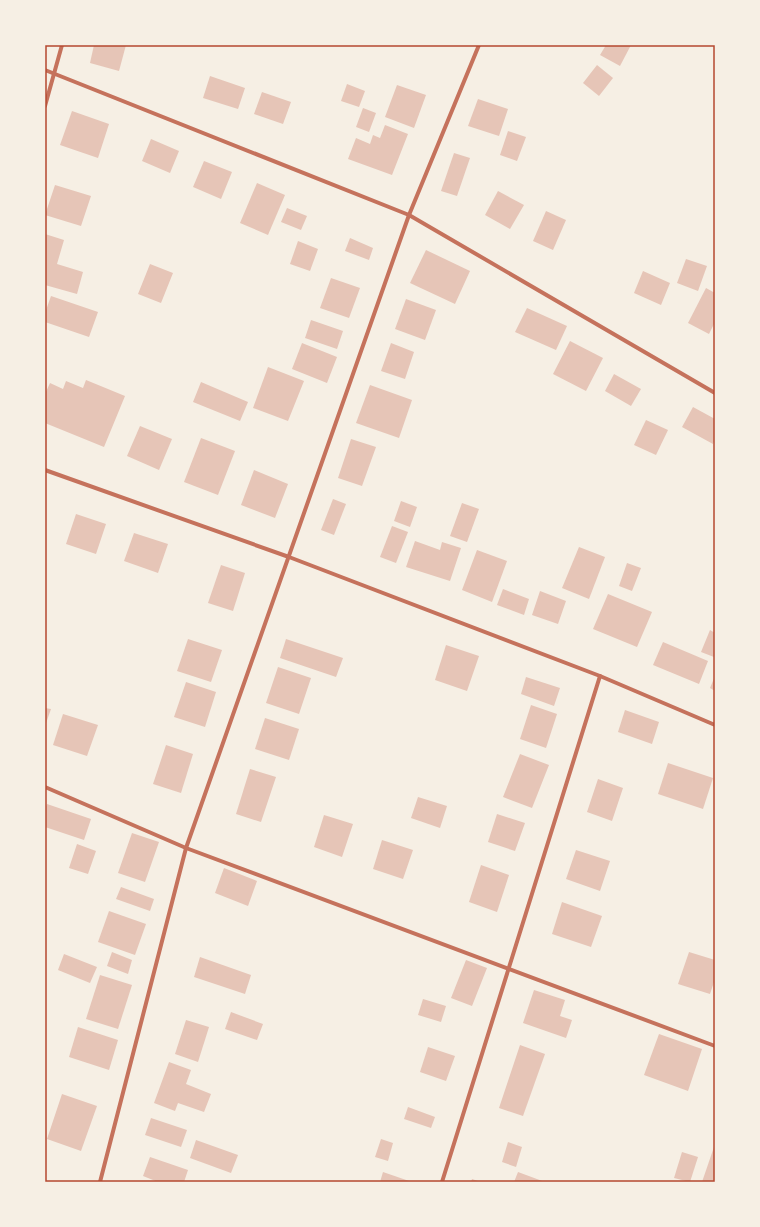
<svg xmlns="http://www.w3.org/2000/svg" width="760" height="1227" font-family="'Libre Baskerville',serif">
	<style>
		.building { fill: #e6c5b7 }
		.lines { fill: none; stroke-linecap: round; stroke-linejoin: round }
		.minor { stroke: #c5725c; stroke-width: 4 }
		.neatline { fill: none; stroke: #b5482f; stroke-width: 1.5 }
	</style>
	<rect width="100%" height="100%" fill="#f6efe4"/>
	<g class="building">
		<path d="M94 45H126L119 71 90 63Z"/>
		<path d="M606 45H631L620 66 600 55Z"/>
		<path d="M597 65 613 78 599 96 583 83Z"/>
		<path d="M210 76 245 88 238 109 203 98Z"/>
		<path d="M347 84 365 91 359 107 341 101Z"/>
		<path d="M397 85 426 95 414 128 385 117Z"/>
		<path d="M262 92 291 102 283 124 254 114Z"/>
		<path d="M478 99 508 109 499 136 468 126Z"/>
		<path d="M363 108 376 113 369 132 356 127Z"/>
		<path d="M72 111 109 124 98 158 60 145Z"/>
		<path d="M385 125 408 134 392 175 348 159 356 138 370 144 373 135 380 138Z"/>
		<path d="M508 131 526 137 517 161 500 155Z"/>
		<path d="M151 139 179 151 170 173 142 161Z"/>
		<path d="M454 153 470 158 457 196 441 191Z"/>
		<path d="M204 161 232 172 221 199 193 187Z"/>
		<path d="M257 183 285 195 268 235 240 223Z"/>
		<path d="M55 185 91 196 81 226 45 215Z"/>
		<path d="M498 191 524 205 510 229 485 215Z"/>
		<path d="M287 208 307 216 301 230 281 222Z"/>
		<path d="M546 211 566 220 553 250 533 241Z"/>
		<path d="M45 234 64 240 57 264 83 272 77 294 45 285Z"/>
		<path d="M350 238 373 248 369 260 345 251Z"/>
		<path d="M298 241 318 249 310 271 290 264Z"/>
		<path d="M426 250 470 271 455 304 410 283Z"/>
		<path d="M686 259 707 266 698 291 677 283Z"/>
		<path d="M150 264 173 273 161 303 138 294Z"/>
		<path d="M643 271 670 283 661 305 634 293Z"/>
		<path d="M331 278 360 288 349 318 320 308Z"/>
		<path d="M706 288 715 293V322L709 334 688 323Z"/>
		<path d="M51 296 98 312 89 337 45 322V313Z"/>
		<path d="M406 299 436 310 425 340 395 329Z"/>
		<path d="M527 308 567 326 556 350 515 332Z"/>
		<path d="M311 320 343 331 337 349 305 338Z"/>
		<path d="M570 341 603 358 586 391 553 374Z"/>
		<path d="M302 343 337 357 327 383 292 369Z"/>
		<path d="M391 343 414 352 405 379 381 371Z"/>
		<path d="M268 367 304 381 288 421 253 408Z"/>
		<path d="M614 374 641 389 631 406 605 391Z"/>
		<path d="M86 380 125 396 104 447 45 423V394L50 383 63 389 66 381 83 388Z"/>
		<path d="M201 382 248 402 240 421 193 402Z"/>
		<path d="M370 385 412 400 399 438 356 423Z"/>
		<path d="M693 407 715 419V439L713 444 682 427Z"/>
		<path d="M646 420 668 430 656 455 634 445Z"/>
		<path d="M140 426 172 439 159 470 127 456Z"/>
		<path d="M201 438 235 451 218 495 184 482Z"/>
		<path d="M351 439 376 447 362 486 338 478Z"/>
		<path d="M254 470 288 484 275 518 241 505Z"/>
		<path d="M333 499 346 504 334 535 321 530Z"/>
		<path d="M401 501 417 507 410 527 394 521Z"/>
		<path d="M462 503 479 509 467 542 450 536Z"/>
		<path d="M76 514 106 524 96 554 66 544Z"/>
		<path d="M392 526 408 532 396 563 380 557Z"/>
		<path d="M134 533 168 544 158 573 124 561Z"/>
		<path d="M415 541 440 550 442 542 461 548 450 581 406 567Z"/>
		<path d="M579 547 605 557 589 599 562 588Z"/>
		<path d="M477 550 507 561 492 602 462 590Z"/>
		<path d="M627 563 641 568 632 591 619 586Z"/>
		<path d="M221 565 245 573 233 611 208 603Z"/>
		<path d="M503 589 529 599 524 615 497 605Z"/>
		<path d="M540 591 566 601 558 624 532 615Z"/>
		<path d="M608 594 652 612 637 647 593 629Z"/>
		<path d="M710 630 715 633 714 657 701 652Z"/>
		<path d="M188 639 222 650 211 682 177 671Z"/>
		<path d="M286 639 343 658 336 677 280 658Z"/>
		<path d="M663 642 708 661 699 684 653 665Z"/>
		<path d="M446 645 479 656 467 691 435 680Z"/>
		<path d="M278 667 311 678 299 714 266 703Z"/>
		<path d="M715 676V691L710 688Z"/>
		<path d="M526 677 560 688 554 706 521 694Z"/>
		<path d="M186 682 216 692 205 727 174 717Z"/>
		<path d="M531 705 557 714 546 748 520 739Z"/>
		<path d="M45 708 51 709 45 726Z"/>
		<path d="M625 710 659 722 652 744 618 732Z"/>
		<path d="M63 714 98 725 87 756 53 745Z"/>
		<path d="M265 718 299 729 289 760 255 749Z"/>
		<path d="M166 745 193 754 181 793 153 784Z"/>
		<path d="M520 754 549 765 532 808 503 797Z"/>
		<path d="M668 763 713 778 703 809 658 794Z"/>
		<path d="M250 769 276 777 261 822 236 814Z"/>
		<path d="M598 779 623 788 612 821 587 812Z"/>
		<path d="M418 797 447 806 440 828 411 818Z"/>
		<path d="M47 804 91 819 84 840 45 827V809Z"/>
		<path d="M497 814 525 823 515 851 488 842Z"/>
		<path d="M324 815 353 824 342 857 314 847Z"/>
		<path d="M132 833 159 842 145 882 118 873Z"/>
		<path d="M382 840 413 850 403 879 373 869Z"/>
		<path d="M77 844 96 851 88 874 69 868Z"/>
		<path d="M576 850 610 861 600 891 566 879Z"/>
		<path d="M481 865 509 875 497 912 469 902Z"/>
		<path d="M224 868 257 881 248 906 215 893Z"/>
		<path d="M121 887 154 899 150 911 116 899Z"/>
		<path d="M562 902 602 916 591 947 552 934Z"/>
		<path d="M109 911 146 924 135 955 98 942Z"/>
		<path d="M112 952 132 960 128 974 107 966Z"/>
		<path d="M689 952 715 960V979L710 994 678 984Z"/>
		<path d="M64 954 97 967 90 983 58 970Z"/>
		<path d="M200 957 251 975 245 994 194 977Z"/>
		<path d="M466 960 487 968 472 1006 451 998Z"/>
		<path d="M100 975 132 985 118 1029 86 1019Z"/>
		<path d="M534 990 565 1000 560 1016 572 1020 566 1038 523 1023Z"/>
		<path d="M423 999 446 1006 441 1022 418 1015Z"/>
		<path d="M231 1012 263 1024 257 1040 225 1029Z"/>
		<path d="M186 1020 209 1027 198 1062 175 1054Z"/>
		<path d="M78 1027 118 1040 109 1070 69 1057Z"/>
		<path d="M659 1034 702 1049 688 1091 644 1075Z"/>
		<path d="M520 1045 545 1054 523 1116 499 1108Z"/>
		<path d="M428 1047 455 1056 446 1081 420 1072Z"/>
		<path d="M169 1062 191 1070 186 1084 211 1094 204 1112 178 1103 175 1111 154 1103Z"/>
		<path d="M62 1094 97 1106 81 1151 47 1139Z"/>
		<path d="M408 1107 435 1117 431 1128 404 1119Z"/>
		<path d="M151 1118 187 1130 181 1147 145 1135Z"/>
		<path d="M381 1139 393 1143 388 1161 375 1157Z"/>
		<path d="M196 1140 238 1155 231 1173 190 1158Z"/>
		<path d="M508 1142 522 1147 516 1167 502 1162Z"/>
		<path d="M715 1144V1182H702Z"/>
		<path d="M682 1152 698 1157 690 1182 674 1178Z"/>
		<path d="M150 1157 188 1170 184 1182H158L143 1176Z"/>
		<path d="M383 1172 412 1182H380Z"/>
		<path d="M518 1172 545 1182H514Z"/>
		<path d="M472 1179 481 1182H471Z"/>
	</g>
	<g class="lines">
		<g class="minor">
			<path d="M45 70 409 215 715 393"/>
			<path d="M45 106 62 45"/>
			<path d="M45 470 289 557 600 676 715 725"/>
			<path d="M45 787 186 848 715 1046"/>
			<path d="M100 1182 186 848 409 215 479 45"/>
			<path d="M442 1182 600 676"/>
		</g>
	</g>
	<rect width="760" height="1227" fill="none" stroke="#f6efe4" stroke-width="92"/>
	<rect x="46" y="46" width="668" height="1135" class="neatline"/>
</svg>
